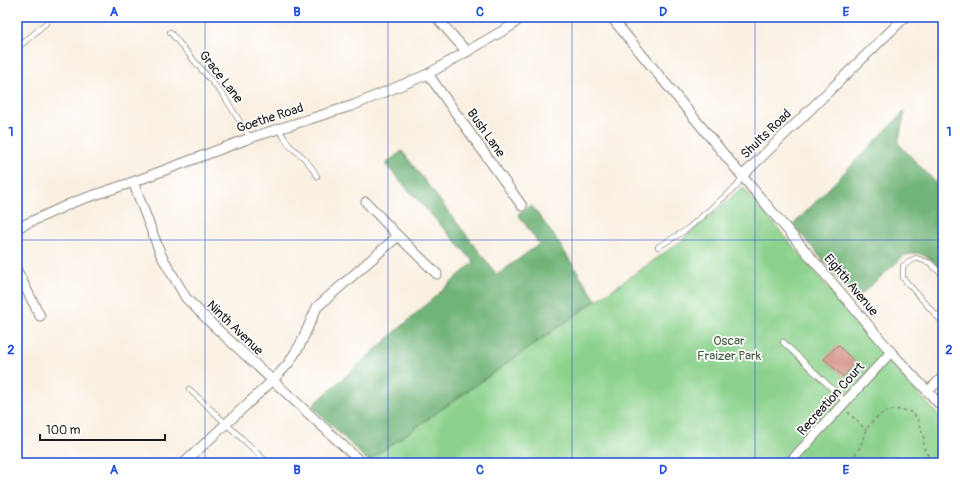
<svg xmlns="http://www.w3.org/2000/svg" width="960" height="480" font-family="Pangolin,sans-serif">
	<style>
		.green { fill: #8cd28c; stroke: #547754 }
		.forest { fill: #71b478; stroke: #46684a }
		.building { fill: #d5958a }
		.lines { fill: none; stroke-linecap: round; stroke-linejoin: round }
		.lane-casing { stroke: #8b867f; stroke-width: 6 }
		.street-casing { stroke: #8b867f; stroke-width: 11 }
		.path { stroke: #8b867f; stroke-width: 1.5; stroke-dasharray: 3 3; stroke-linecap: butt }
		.lane { stroke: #fff; stroke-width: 4.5 }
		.street { stroke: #fff; stroke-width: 9 }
		.grid { fill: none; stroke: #1d4ed8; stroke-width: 1; stroke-opacity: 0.55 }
		.labels { text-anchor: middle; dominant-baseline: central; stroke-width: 3.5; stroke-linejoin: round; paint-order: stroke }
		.street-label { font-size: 13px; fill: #1c1c1c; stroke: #fff }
		.park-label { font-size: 13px; fill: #435c43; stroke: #fff }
		.neatline { fill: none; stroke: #1d4ed8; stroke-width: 1.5 }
		.grid-label { font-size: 13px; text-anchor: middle; font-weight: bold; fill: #1d4ed8 }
	</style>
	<rect width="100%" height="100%" fill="#fff"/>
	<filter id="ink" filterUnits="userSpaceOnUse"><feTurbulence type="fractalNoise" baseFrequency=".025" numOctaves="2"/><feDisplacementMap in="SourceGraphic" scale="8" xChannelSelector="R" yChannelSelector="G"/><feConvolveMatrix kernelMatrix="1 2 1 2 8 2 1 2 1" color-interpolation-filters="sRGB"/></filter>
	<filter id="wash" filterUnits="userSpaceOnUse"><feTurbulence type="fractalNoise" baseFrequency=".012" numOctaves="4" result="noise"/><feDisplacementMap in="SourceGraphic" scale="16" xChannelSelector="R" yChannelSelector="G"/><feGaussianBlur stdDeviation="0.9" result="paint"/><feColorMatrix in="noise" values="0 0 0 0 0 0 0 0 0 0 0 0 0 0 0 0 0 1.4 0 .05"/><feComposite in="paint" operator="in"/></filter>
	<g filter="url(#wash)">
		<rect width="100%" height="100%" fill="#faf0e2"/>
		<path class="green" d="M743 187 915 390 943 420V463H369L368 461 680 242Z"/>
		<g class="forest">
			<path d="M905 111 898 143 939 186 943 187V271L929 258 918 253 905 255 856 299 793 225 880 136Z"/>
			<path d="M402 151 497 275 539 244 518 214 531 205 554 236 596 300 368 461 312 406 474 262 385 164Z"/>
		</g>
		<g id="blocks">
			<path class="building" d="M838 345 856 363 844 377 824 359Z"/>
		</g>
	</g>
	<g filter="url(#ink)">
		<use href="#blocks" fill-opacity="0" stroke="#8b867f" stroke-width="1"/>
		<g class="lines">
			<defs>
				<g id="lane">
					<path d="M170 32 224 96 250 138"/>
					<path d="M17 40 21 45 46 23"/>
					<path d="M278 129 290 146 304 158 312 168 317 176"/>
					<path d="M658 247 686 230 737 186 742 176"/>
					<path d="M943 276 930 263 916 258 903 266V278L943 323"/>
					<path d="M937 316 943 311"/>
					<path d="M783 342 846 402"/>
					<path d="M189 389 268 463"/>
				</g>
				<g id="street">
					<path d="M436 17 467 52"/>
					<path d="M611 17 742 176 891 352 943 408"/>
					<path d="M428 74 522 206"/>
					<path d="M742 176 905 17"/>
					<path d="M133 182 161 255 186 298 214 326 362 463"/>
					<path d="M366 202 398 236 437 274"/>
					<path d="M17 228 74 202 133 182 250 138 354 105 428 74 511 26 522 17"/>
					<path d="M17 271 40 316"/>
					<path d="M928 391 943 377"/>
					<path d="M184 463 272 381 288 364 300 345 317 307 398 236"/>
					<path d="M789 463 891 352"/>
				</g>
			</defs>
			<use href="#lane" class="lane-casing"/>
			<use href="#street" class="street-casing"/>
			<g class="path">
				<path d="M848 412 866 430"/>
				<path d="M846 463C849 460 854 456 857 452 862 445 863 437 866 430 869 424 876 418 881 414 888 410 894 409 902 410 917 412 920 420 922 433 923 434 924 438 924 439 924 444 923 446 925 451 928 457 936 460 943 462"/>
			</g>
			<use href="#lane" class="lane"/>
			<use href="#street" class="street"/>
		</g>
	</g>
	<path class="grid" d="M205 17V463M388 17V463M572 17V463M755 17V463M17 240H943"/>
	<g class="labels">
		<g class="street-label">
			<text transform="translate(221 77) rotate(52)">Grace Lane</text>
			<text transform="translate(270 118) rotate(-18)">Goethe Road</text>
			<text transform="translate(486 133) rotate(55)">Bush Lane</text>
			<text transform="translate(766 134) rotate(-44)">Shults Road</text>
			<text transform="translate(851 285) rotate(50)">Eighth Avenue</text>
			<text transform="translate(235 328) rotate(44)">Ninth Avenue</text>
			<text transform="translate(831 399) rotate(-48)">Recreation Court</text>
		</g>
		<g class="park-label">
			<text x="729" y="341">Oscar<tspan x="729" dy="15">Fraizer Park</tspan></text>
		</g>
	</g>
	<rect width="960" height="480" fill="none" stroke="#fff" stroke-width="44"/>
	<path d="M40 434v6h125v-6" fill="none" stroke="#1c1c1c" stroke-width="2"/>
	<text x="46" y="434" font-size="12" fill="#1c1c1c" stroke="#ffffff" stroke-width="3" paint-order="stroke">100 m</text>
	<rect x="22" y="22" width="916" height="436" class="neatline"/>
	<g class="grid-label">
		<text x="114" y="16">A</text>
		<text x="297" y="16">B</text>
		<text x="480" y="16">C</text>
		<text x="663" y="16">D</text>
		<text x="846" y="16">E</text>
		<text x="11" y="136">1</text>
		<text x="949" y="136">1</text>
		<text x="11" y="354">2</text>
		<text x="949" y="354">2</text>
		<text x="114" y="474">A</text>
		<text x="297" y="474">B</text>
		<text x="480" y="474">C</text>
		<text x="663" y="474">D</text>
		<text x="846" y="474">E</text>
	</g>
</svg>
